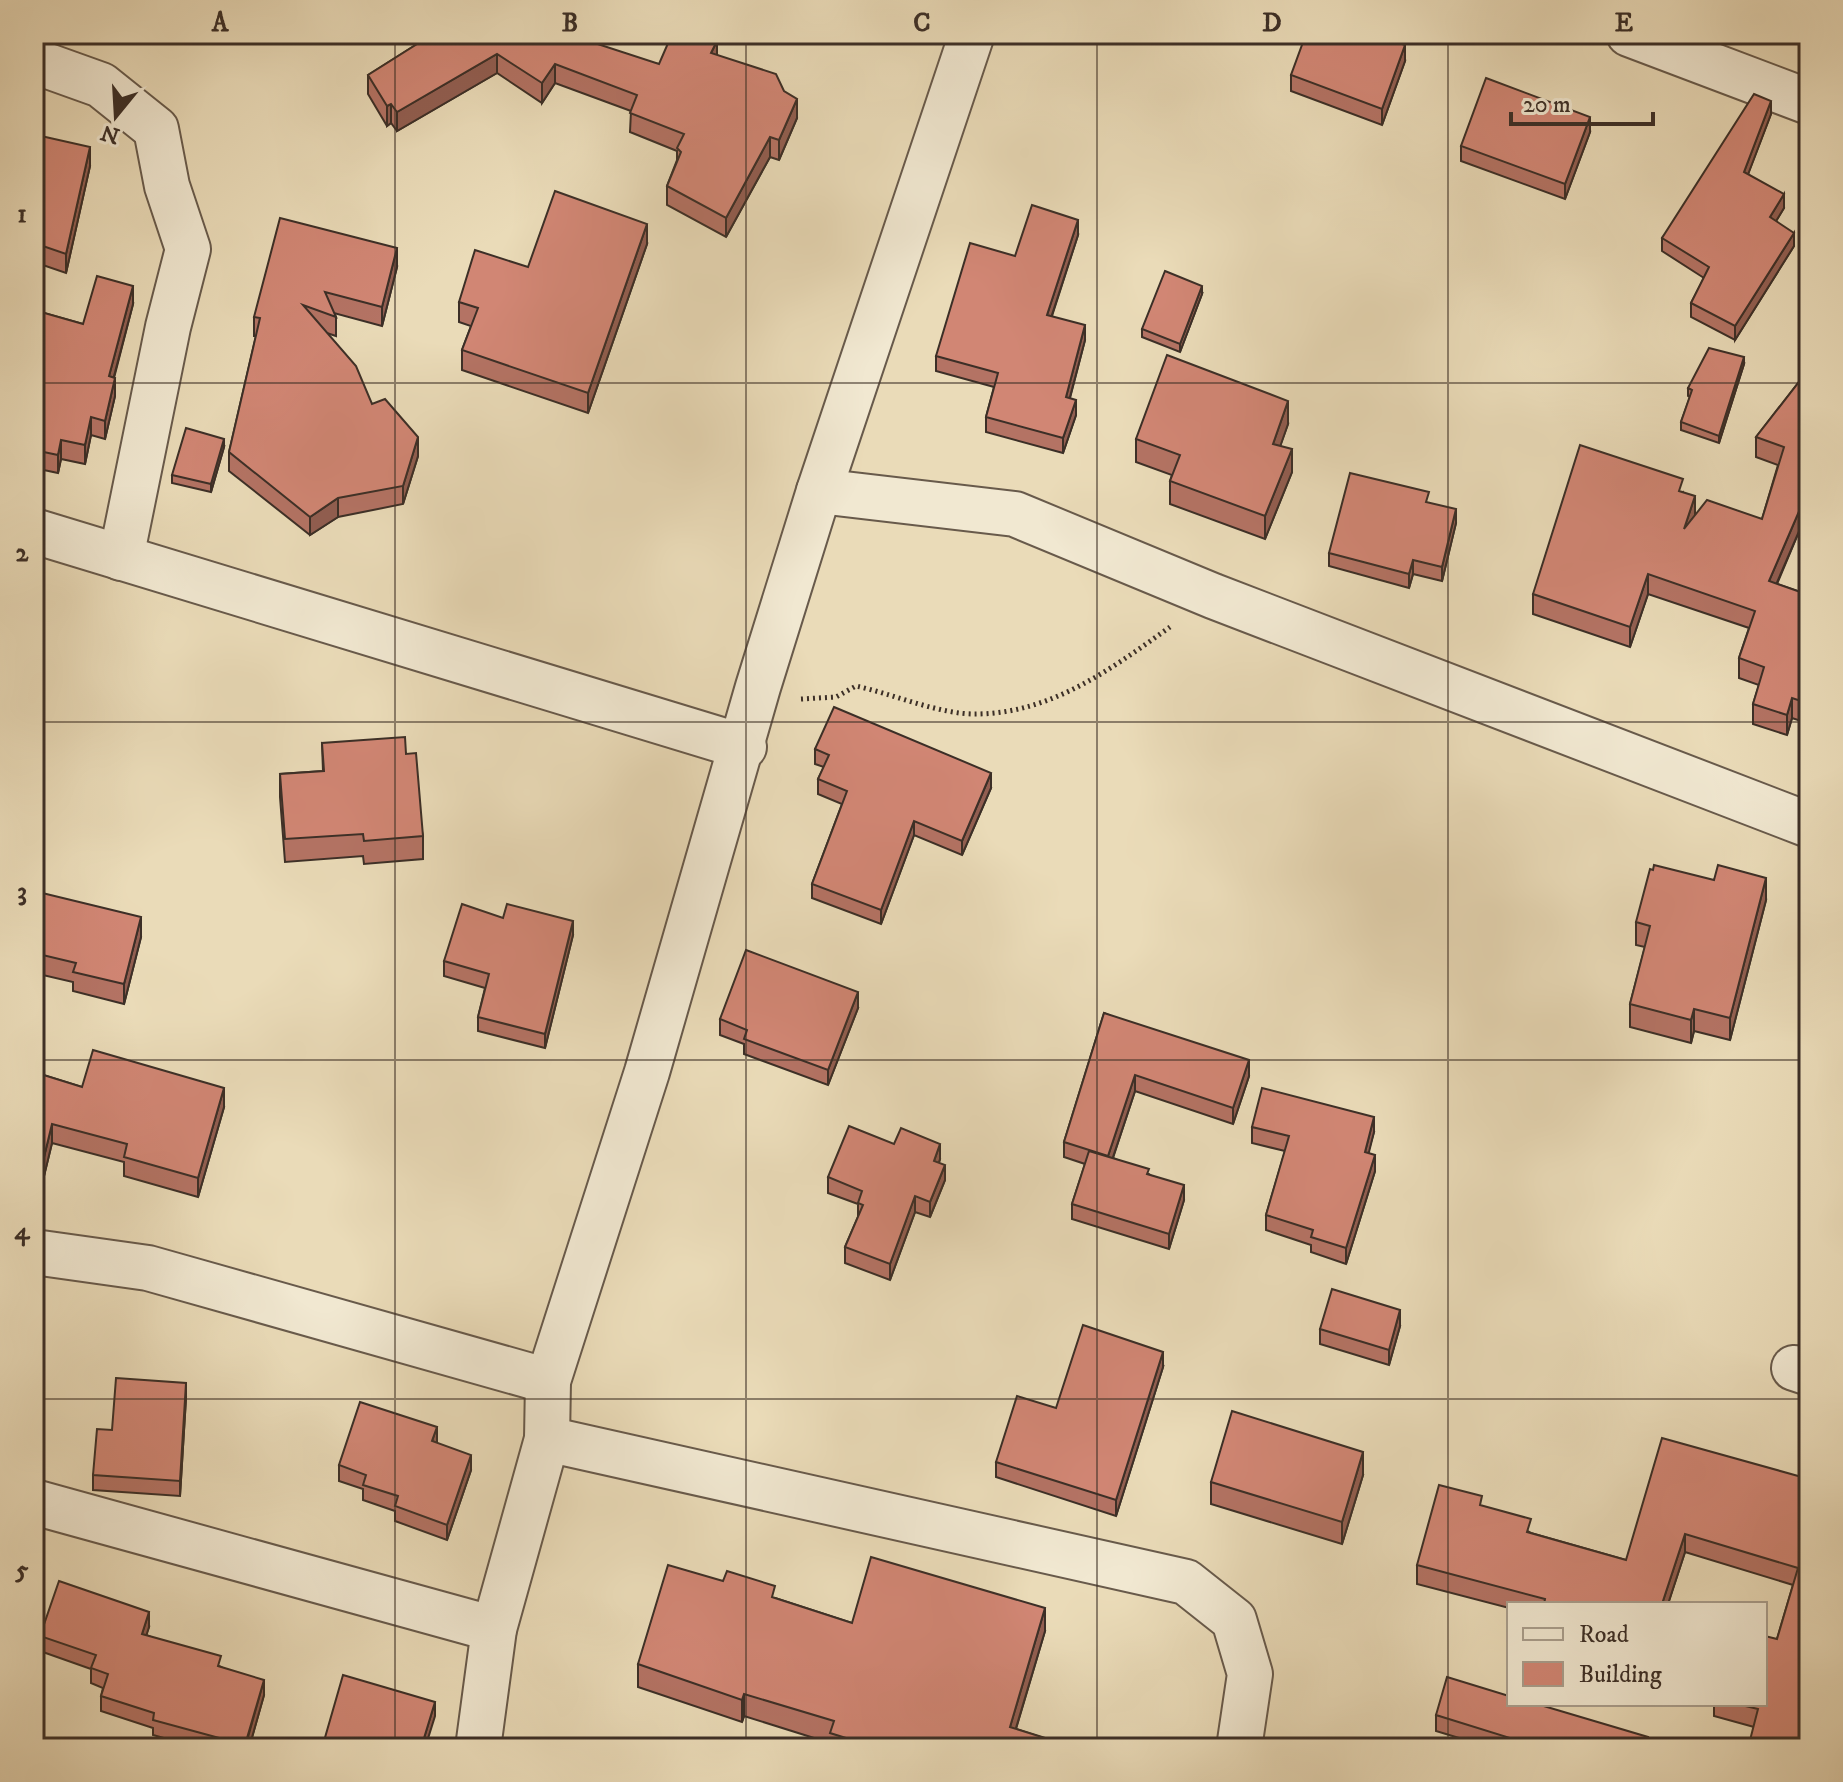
<svg xmlns="http://www.w3.org/2000/svg" width="1843" height="1782" font-family="'IM FELL DW Pica',serif">
	<style>
		.lines { fill: none; stroke-linecap: round; stroke-linejoin: round }
		.minor-casing { stroke: #685a4b; stroke-width: 48 }
		.path { stroke: #3c2f27; stroke-width: 5; stroke-dasharray: 2 4; stroke-linecap: butt }
		.minor { stroke: #f1e8d1; stroke-width: 44 }
		.wall { fill: #b47364; stroke: #3c2f27; stroke-width: 2 }
		.shaded-wall { fill: #925e51; stroke: #3c2f27; stroke-width: 2 }
		.building { fill: #d18674; stroke: #3c2f27; stroke-width: 2 }
		.grid { fill: none; stroke: #3c2f27; stroke-width: 2; stroke-opacity: 0.55 }
		.neatline { fill: none; stroke: #3c2f27; stroke-width: 3 }
		.grid-label { font-size: 26px; text-anchor: middle; font-weight: bold; fill: #3c2f27 }
	</style>
	<rect width="100%" height="100%" fill="#eadbb8"/>
	<filter id="stains"><feTurbulence type="fractalNoise" baseFrequency=".0025" numOctaves="4"/><feColorMatrix values="0 0 0 0 .2 0 0 0 0 .09 0 0 0 0 .02 0 0 0 .5 -.17"/></filter>
	<radialGradient id="worn" r=".72"><stop offset=".6" stop-color="#630" stop-opacity="0"/><stop offset="1" stop-color="#630" stop-opacity=".3"/></radialGradient>
	<g class="lines">
		<defs>
			<g id="minor">
				<path d="M1629 34 1809 102"/>
				<path d="M34 61 101 85 156 129 167 186 188 249 168 327 121 558"/>
				<path d="M819 491 1015 514 1213 596 1809 825"/>
				<path d="M34 531 744 747"/>
				<path d="M34 1252 148 1268 548 1381"/>
				<path d="M1794 1368 1809 1373"/>
				<path d="M547 1439 1186 1582 1234 1620 1250 1674 1239 1748"/>
				<path d="M34 1502 494 1629"/>
				<path d="M478 1748 494 1629 547 1439 548 1381 647 1072 758 687 819 491 972 34"/>
			</g>
		</defs>
		<use href="#minor" class="minor-casing"/>
		<path class="path" d="M801 699 836 697 856 686C893 694 941 715 977 714 1052 713 1111 669 1170 627"/>
		<use href="#minor" class="minor"/>
	</g>
	<g class="wall">
		<path d="M433 34 659 64 717 55 797 118 779 160 770 157 726 237 667 205V186L677 160V151L630 132 631 111 555 83 542 103 497 73 397 131 391 123 387 126 368 94V75Z"/>
		<path d="M1405 61 1382 125 1291 91V75Z"/>
		<path d="M1771 114 1748 174 1784 208 1776 221 1794 246 1735 340 1691 317V303L1704 278 1662 251V238Z"/>
		<path d="M1590 132 1565 199 1461 161V146Z"/>
		<path d="M34 149 90 166 66 273 34 262Z"/>
		<path d="M1078 235 1052 316 1085 340 1070 398 1076 415 1063 453 986 432V417L994 387 936 371V356L1015 256Z"/>
		<path d="M647 244 588 413 462 370V350L471 326 459 322V302Z"/>
		<path d="M397 267 382 326 334 313 336 317V336L327 333 372 404 418 456 403 504 338 517 310 535 229 471V452L256 336H254V317Z"/>
		<path d="M1202 294 1180 352 1142 337V329Z"/>
		<path d="M133 304 114 378 115 396 105 439 91 435 85 464 61 459 58 473 34 468V310L83 324Z"/>
		<path d="M1744 364 1719 443 1681 430V422L1690 397 1688 396V388Z"/>
		<path d="M1809 369V532L1800 529 1777 584 1809 595V694L1801 721 1792 718 1787 735 1753 724V704L1759 685 1739 678V658L1749 628 1648 594 1630 647 1533 614V594L1683 492 1695 515 1762 519 1778 465 1756 457V437Z"/>
		<path d="M1288 424 1280 446 1292 472 1265 539 1170 504V481L1172 475 1136 462V439Z"/>
		<path d="M224 447 211 492 172 483V475Z"/>
		<path d="M1429 503 1456 523 1442 581 1413 574 1409 588 1329 566V553Z"/>
		<path d="M322 743 406 754 423 836V859L364 864 363 856 285 862 280 797V774L323 771Z"/>
		<path d="M815 749 991 788 962 855 914 835 881 924 812 898V884L842 804 818 794V779L824 767 815 764Z"/>
		<path d="M34 891 141 937 124 1004 73 991V982L34 973Z"/>
		<path d="M1766 900 1730 1040 1694 1031 1691 1043 1630 1027V1004L1645 947 1636 945V922Z"/>
		<path d="M503 918 573 935 545 1048 478 1031V1017L485 988 444 976V961Z"/>
		<path d="M858 1008 828 1085 744 1054V1044L720 1035V1019Z"/>
		<path d="M1104 1013 1249 1076 1233 1124 1135 1091 1113 1158 1149 1174 1184 1200 1169 1249 1072 1219V1204L1085 1164 1064 1157V1142Z"/>
		<path d="M34 1072 82 1087 224 1107 198 1197 124 1176V1162L52 1143 44 1176 34 1173Z"/>
		<path d="M1252 1127 1374 1132 1368 1153 1375 1171 1346 1264 1311 1252V1245L1266 1230V1215L1285 1151 1252 1143Z"/>
		<path d="M894 1144 940 1159 939 1163 945 1180 930 1217 915 1212 890 1280 845 1263V1247L858 1217V1204L828 1193V1177Z"/>
		<path d="M1400 1326 1389 1365 1320 1344V1329Z"/>
		<path d="M1163 1367 1116 1516 996 1477V1462Z"/>
		<path d="M186 1398 180 1496 93 1490V1475L112 1430Z"/>
		<path d="M437 1443 471 1470 447 1540 395 1521V1511L363 1500V1489L339 1481V1465Z"/>
		<path d="M1363 1475 1342 1544 1211 1504V1482Z"/>
		<path d="M1809 1479V1748L1754 1727 1714 1716V1704H1765L1777 1639 1793 1585 1685 1552 1668 1604H1509V1608L1417 1584V1565L1482 1506 1531 1533 1626 1560Z"/>
		<path d="M775 1598 852 1623 1045 1631 1016 1729 1074 1748H830V1743L744 1716 742 1722 638 1687V1664Z"/>
		<path d="M149 1627 146 1635 221 1667 264 1695 249 1748H200L153 1735V1728L101 1711V1696L103 1688 91 1683V1669L40 1651V1636Z"/>
		<path d="M1436 1715 1648 1748H1492L1436 1731Z"/>
	</g>
	<g class="shaded-wall">
		<path d="M717 41V60L711 53Z"/>
		<path d="M1405 45V61L1382 125V109Z"/>
		<path d="M497 54V73L397 131V112Z"/>
		<path d="M555 64V83L542 103V83Z"/>
		<path d="M797 99V118L779 160V140Z"/>
		<path d="M1771 101V114L1744 185V172Z"/>
		<path d="M391 104V123L387 126V106Z"/>
		<path d="M1590 117V132L1565 199V184Z"/>
		<path d="M770 137V157L726 237V218Z"/>
		<path d="M90 147V166L66 273V254Z"/>
		<path d="M1784 194V208L1770 231V217Z"/>
		<path d="M1078 220V235L1047 330V315Z"/>
		<path d="M647 224V244L588 413V393Z"/>
		<path d="M1794 233V246L1735 340V326Z"/>
		<path d="M397 248V267L382 326V307Z"/>
		<path d="M133 286V304L109 395V376Z"/>
		<path d="M1202 286V294L1180 352V344Z"/>
		<path d="M1085 325V340L1066 412V397Z"/>
		<path d="M1744 357V364L1719 443V436Z"/>
		<path d="M115 378V396L105 439V421Z"/>
		<path d="M1076 400V415L1063 453V438Z"/>
		<path d="M1288 401V424L1273 467V444Z"/>
		<path d="M91 417V435L85 464V445Z"/>
		<path d="M418 437V456L403 504V486Z"/>
		<path d="M224 439V447L211 492V484Z"/>
		<path d="M61 440V459L58 473V455Z"/>
		<path d="M1292 449V472L1265 539V516Z"/>
		<path d="M1695 496V516L1684 529Z"/>
		<path d="M338 498V517L310 535V517Z"/>
		<path d="M1456 509V523L1442 581V567Z"/>
		<path d="M1800 509V529L1769 601V581Z"/>
		<path d="M1413 560V574L1409 588V574Z"/>
		<path d="M1648 574V594L1630 647V627Z"/>
		<path d="M1808 674V693L1801 721V701Z"/>
		<path d="M1792 698V718L1787 735V715Z"/>
		<path d="M991 773V788L962 855V841Z"/>
		<path d="M914 821V835L881 924V910Z"/>
		<path d="M1766 878V900L1730 1040V1018Z"/>
		<path d="M141 917V937L124 1004V984Z"/>
		<path d="M573 921V935L545 1048V1034Z"/>
		<path d="M858 992V1008L828 1085V1070Z"/>
		<path d="M1694 1009V1031L1691 1043V1020Z"/>
		<path d="M1249 1060V1076L1233 1124V1108Z"/>
		<path d="M1135 1075V1091L1108 1172V1156Z"/>
		<path d="M224 1088V1107L198 1197V1178Z"/>
		<path d="M1374 1117V1132L1365 1168V1152Z"/>
		<path d="M52 1124V1143L44 1176V1157Z"/>
		<path d="M940 1144V1159L934 1176V1161Z"/>
		<path d="M1375 1155V1171L1346 1264V1248Z"/>
		<path d="M945 1165V1180L930 1217V1202Z"/>
		<path d="M1184 1185V1200L1169 1249V1234Z"/>
		<path d="M915 1196V1212L890 1280V1264Z"/>
		<path d="M1400 1310V1326L1389 1365V1350Z"/>
		<path d="M1163 1352V1367L1116 1516V1500Z"/>
		<path d="M186 1383V1398L180 1496V1481Z"/>
		<path d="M437 1427V1443L432 1441Z"/>
		<path d="M1363 1452V1475L1342 1544V1522Z"/>
		<path d="M471 1455V1470L447 1540V1525Z"/>
		<path d="M1685 1534V1552L1668 1604H1662Z"/>
		<path d="M1045 1608V1631L1010 1748V1727Z"/>
		<path d="M149 1612V1627L142 1649V1634Z"/>
		<path d="M264 1680V1695L249 1748H245Z"/>
		<path d="M744 1694V1716L742 1722V1700Z"/>
		<path d="M435 1702V1716L425 1748H421Z"/>
	</g>
	<g class="building">
		<path d="M433 34H567L659 64 672 34H702L717 41 711 53 776 74 784 91 797 99 779 140 770 137 726 218 667 186 681 152 677 148 684 134 630 113 637 95 555 64 542 83 497 54 397 112 391 104 387 106 368 75Z"/>
		<path d="M1306 34H1375L1405 45 1382 109 1291 75Z"/>
		<path d="M1486 78 1590 117 1565 184 1461 146Z"/>
		<path d="M1754 94 1771 101 1744 172 1784 194 1770 217 1794 233 1735 326 1691 303 1709 267 1662 238Z"/>
		<path d="M41 136 90 147 66 254 34 243V149L38 150Z"/>
		<path d="M555 191 647 224 588 393 462 350 478 308 459 302 475 250 528 267Z"/>
		<path d="M1032 205 1078 220 1047 315 1085 325 1066 397 1076 400 1063 438 986 417 998 373 936 356 970 243 1015 256Z"/>
		<path d="M280 218 397 248 382 307 325 292 336 317 303 305 356 366 372 404 385 399 418 437 403 486 338 498 310 517 229 452 260 318 254 317Z"/>
		<path d="M1165 271 1202 286 1180 344 1142 329Z"/>
		<path d="M97 276 133 286 109 376 115 378 105 421 91 417 85 445 61 440 58 455 34 450V310L83 324Z"/>
		<path d="M1709 348 1744 357 1719 436 1681 422 1692 390 1688 388Z"/>
		<path d="M1167 355 1288 401 1273 444 1292 449 1265 516 1170 481 1180 455 1136 439Z"/>
		<path d="M1809 369V513L1800 509 1769 581 1809 595V674L1801 701 1792 698 1787 715 1753 704 1764 667 1739 658 1755 611 1648 574 1630 627 1533 594 1580 445 1683 479 1679 491 1695 496 1684 529 1707 500 1762 519 1784 447 1756 437Z"/>
		<path d="M186 428 224 439 211 484 172 475Z"/>
		<path d="M1350 473 1429 492 1426 502 1456 509 1442 567 1413 560 1409 574 1329 553Z"/>
		<path d="M834 707 991 773 962 841 914 821 881 910 812 884 847 791 818 779 829 755 815 749Z"/>
		<path d="M405 737 406 754 416 753 423 836 364 841 363 834 285 839 280 774 324 771 322 743Z"/>
		<path d="M1654 865 1714 880 1718 865 1766 878 1730 1018 1694 1009 1691 1020 1630 1004 1650 926 1636 922 1650 869 1653 870Z"/>
		<path d="M34 891 141 917 124 984 73 972 76 963 34 953Z"/>
		<path d="M462 904 503 918 507 904 573 921 545 1034 478 1017 489 974 444 961Z"/>
		<path d="M746 950 858 992 828 1070 744 1039 747 1030 720 1019Z"/>
		<path d="M1104 1013 1249 1060 1233 1108 1135 1075 1108 1156 1064 1142Z"/>
		<path d="M93 1050 224 1088 198 1178 124 1157 127 1144 52 1124 44 1157 34 1154V1072L82 1087Z"/>
		<path d="M1262 1088 1374 1117 1365 1152 1375 1155 1346 1248 1311 1237 1313 1230 1266 1215 1289 1136 1252 1127Z"/>
		<path d="M849 1126 894 1144 901 1128 940 1144 934 1161 945 1165 930 1202 915 1196 890 1264 845 1247 863 1205 858 1203 862 1191 828 1177Z"/>
		<path d="M1089 1151 1149 1169 1147 1174 1184 1185 1169 1234 1072 1204Z"/>
		<path d="M1332 1289 1400 1310 1389 1350 1320 1329Z"/>
		<path d="M1083 1325 1163 1352 1116 1500 996 1462 1017 1396 1056 1408Z"/>
		<path d="M116 1378 186 1383 180 1481 93 1475 97 1429 112 1430Z"/>
		<path d="M360 1402 437 1427 432 1441 471 1455 447 1525 395 1506 398 1496 363 1485 366 1475 339 1465Z"/>
		<path d="M1232 1411 1363 1452 1342 1522 1211 1482Z"/>
		<path d="M1662 1438 1809 1479V1748H1748L1758 1709 1737 1704H1765V1636L1777 1639 1798 1568 1685 1534 1662 1604H1544L1545 1599 1417 1565 1439 1485 1482 1496 1480 1505 1531 1519 1527 1532 1626 1560Z"/>
		<path d="M871 1557 1045 1608 1010 1727 1074 1747V1748H878L830 1733 834 1721 744 1694 742 1700 638 1664 668 1565 723 1581 727 1571 775 1586 772 1597 852 1623Z"/>
		<path d="M59 1581 149 1612 142 1634 221 1656 218 1666 264 1680 245 1745 153 1720 154 1713 101 1696 108 1674 91 1668 96 1655 40 1636Z"/>
		<path d="M343 1675 435 1702 421 1748H322Z"/>
		<path d="M1447 1677 1509 1696V1704H1537L1648 1737 1644 1748H1542L1436 1715Z"/>
	</g>
	<path class="grid" d="M395 34V1748M746 34V1748M1097 34V1748M1448 34V1748M34 383H1809M34 722H1809M34 1060H1809M34 1399H1809"/>
	<rect width="1843" height="1782" fill="none" stroke="#eadbb8" stroke-width="88"/>
	<rect x="1507" y="1602" width="260" height="104" fill="#f1e8d1" stroke="#a99e8d" stroke-width="2"/>
	<rect x="1523" y="1628" width="40" height="12" fill="#f1e8d1" stroke="#a99e8d" stroke-width="2"/>
	<text x="1579" y="1642" font-size="24" fill="#3c2f27">Road</text>
	<rect x="1523" y="1662" width="40" height="24" fill="#d18674" stroke="#a99e8d" stroke-width="2"/>
	<text x="1579" y="1682" font-size="24" fill="#3c2f27">Building</text>
	<g transform="translate(116 116) rotate(198)" stroke="#f1e8d1" stroke-width="6" paint-order="stroke">
	<path d="M0-6L14 30L0 20L-14 30Z" fill="#3c2f27"/>
	<text y="-12" font-size="22" font-weight="bold" text-anchor="middle" fill="#3c2f27">N</text>
	</g>
	<path d="M1511 112v12h142v-12" fill="none" stroke="#3c2f27" stroke-width="4"/>
	<text x="1523" y="112" font-size="24" fill="#3c2f27" stroke="#f1e8d1" stroke-width="6" paint-order="stroke">20 m</text>
	<rect x="44" y="44" width="1755" height="1694" class="neatline"/>
	<g class="grid-label">
		<text x="220" y="31">A</text>
		<text x="570" y="31">B</text>
		<text x="922" y="31">C</text>
		<text x="1272" y="31">D</text>
		<text x="1624" y="31">E</text>
		<text x="22" y="222">1</text>
		<text x="22" y="561">2</text>
		<text x="22" y="900">3</text>
		<text x="22" y="1239">4</text>
		<text x="22" y="1578">5</text>
	</g>
	<rect width="100%" height="100%" filter="url(#stains)"/>
	<rect width="100%" height="100%" fill="url(#worn)"/>
</svg>
